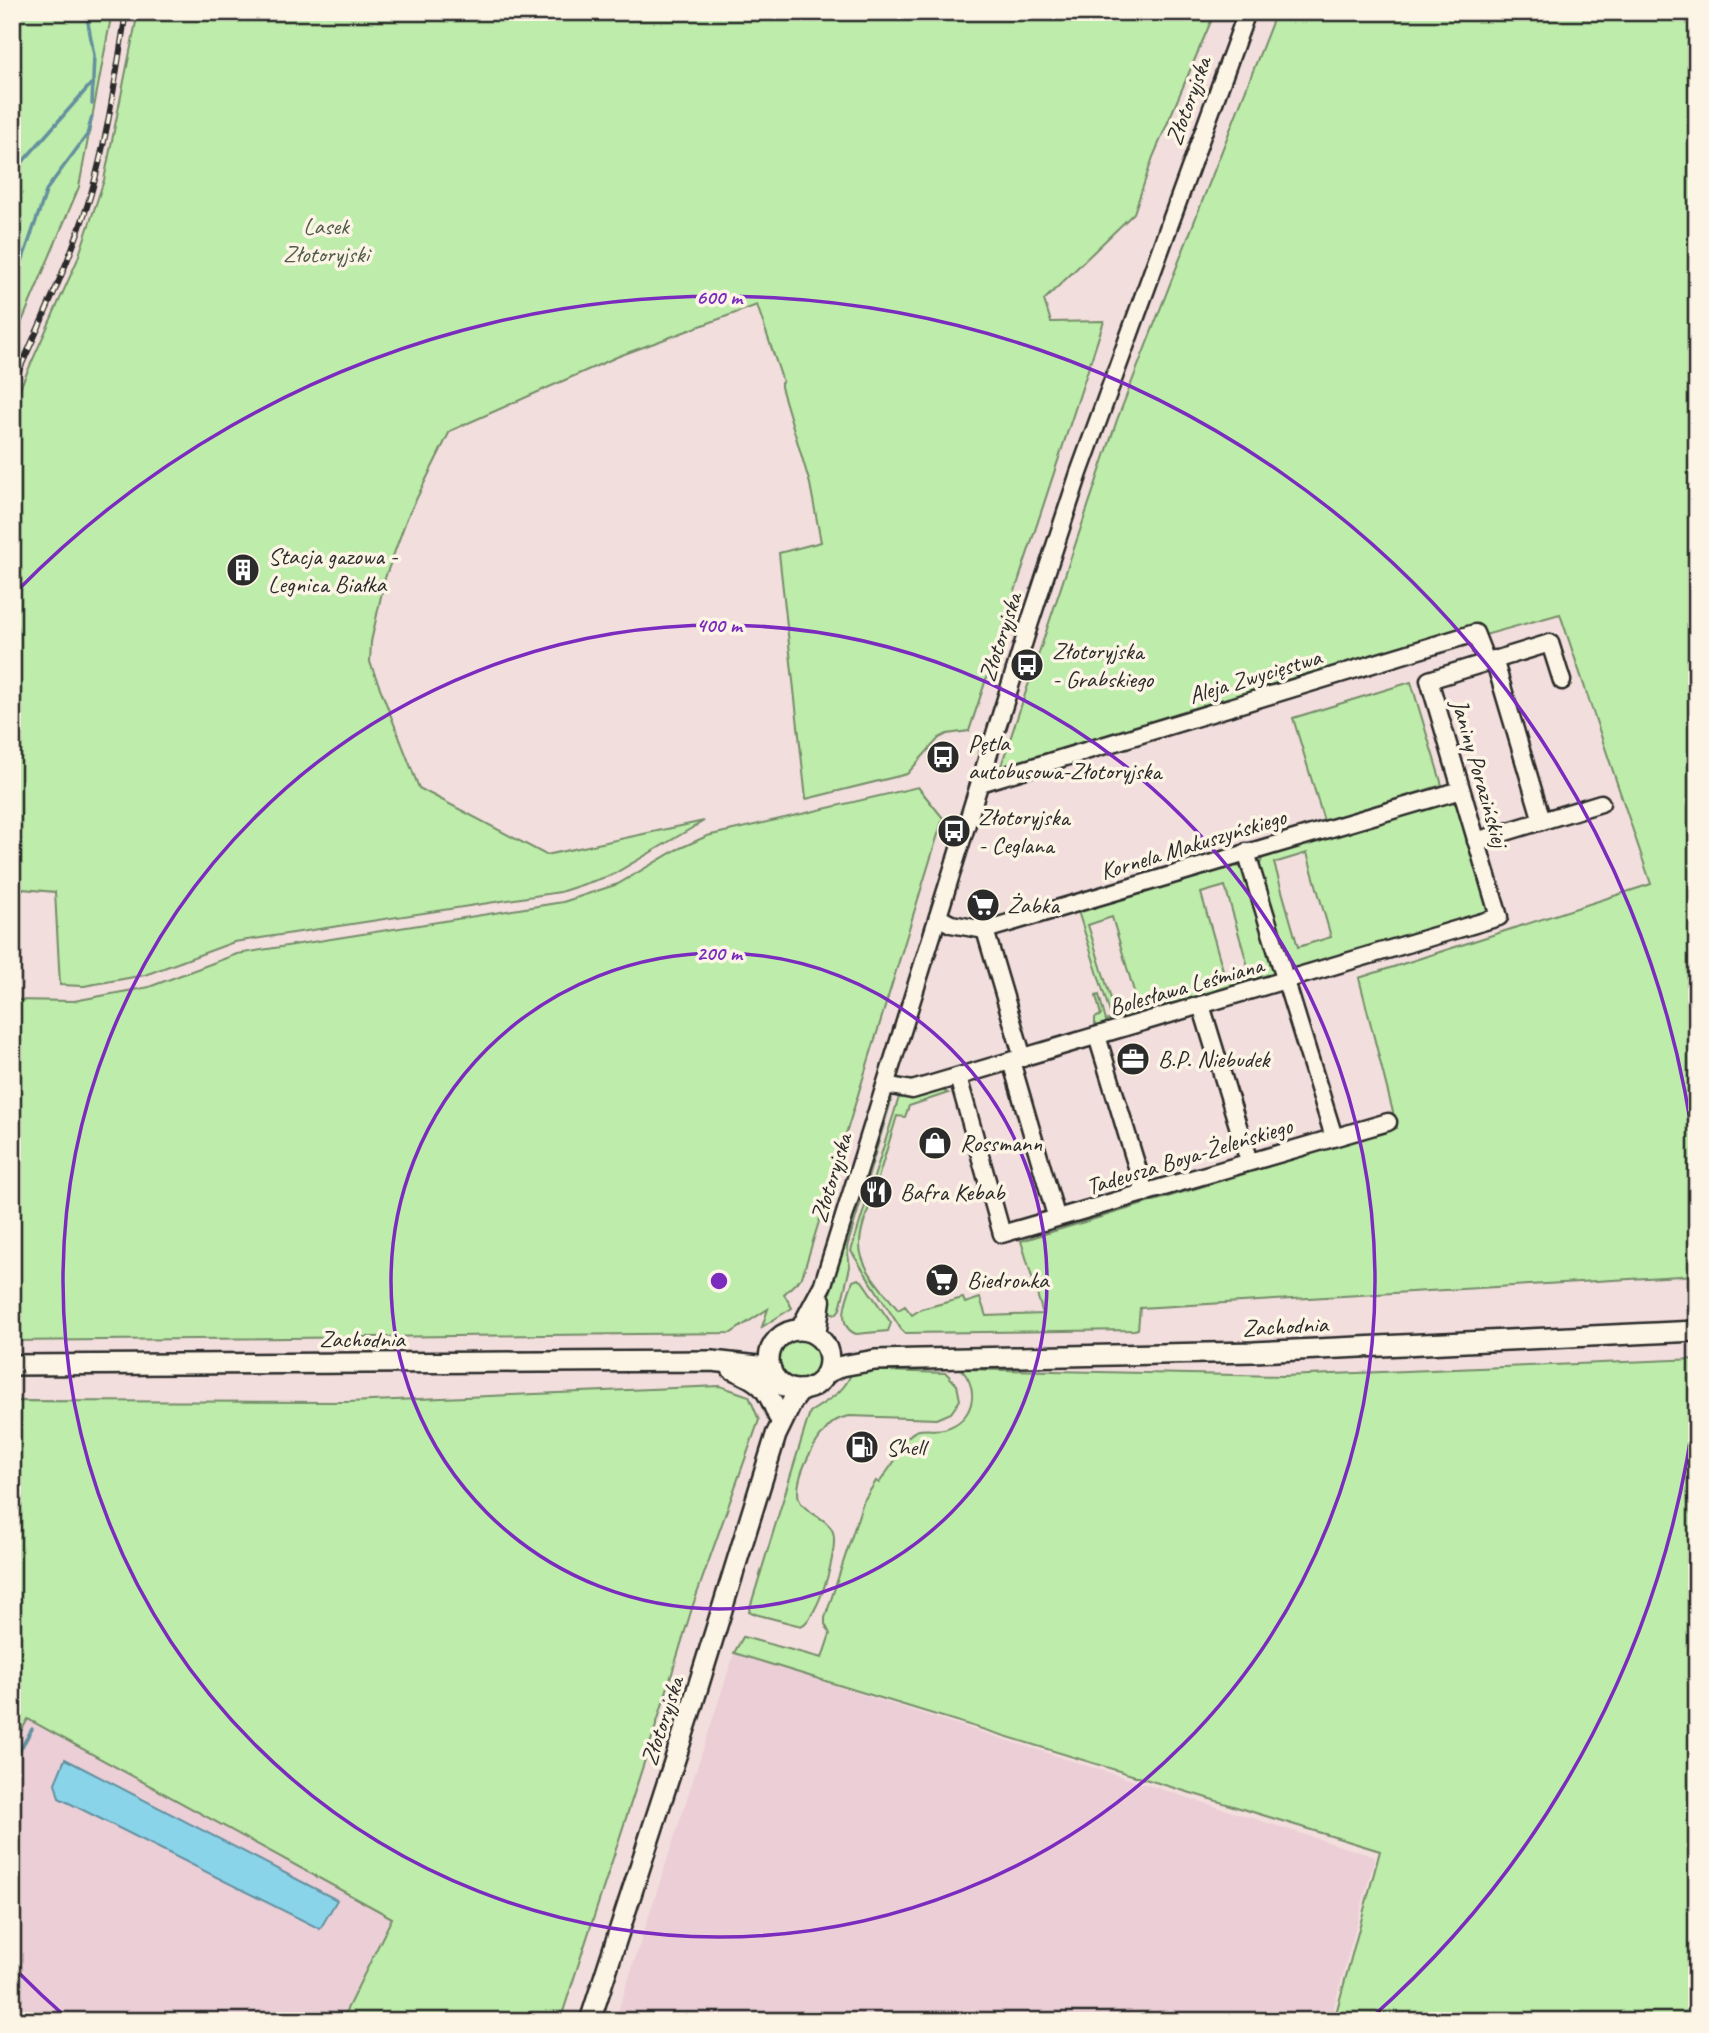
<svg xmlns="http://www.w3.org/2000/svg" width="1709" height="2033" font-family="Caveat,sans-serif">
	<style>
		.built { fill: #ebced6 }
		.green { fill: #beecaa; stroke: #748c6a; stroke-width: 2; fill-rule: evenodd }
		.water { fill: #8ad4ea; stroke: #64909e; stroke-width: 2 }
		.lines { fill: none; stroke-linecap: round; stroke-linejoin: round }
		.stream { stroke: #64909e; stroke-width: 3.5 }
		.minor-casing { stroke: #2b2b2b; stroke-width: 21 }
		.major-casing { stroke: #2b2b2b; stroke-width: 24 }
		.minor { stroke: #fcf5e5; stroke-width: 16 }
		.major { stroke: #fcf5e5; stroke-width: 19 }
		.rail-casing { stroke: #2b2b2b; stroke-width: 6 }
		.rail { stroke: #fcf5e5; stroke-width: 3.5; stroke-dasharray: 10; stroke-linecap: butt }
		.ring { fill: none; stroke: #7b2cbf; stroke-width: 3.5 }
		.labels { text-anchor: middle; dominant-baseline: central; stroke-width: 7; stroke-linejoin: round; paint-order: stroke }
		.street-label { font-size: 24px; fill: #2b2b2b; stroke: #fcf5e5 }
		.park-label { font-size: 24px; fill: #505b4b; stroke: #fcf5e5 }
		.poi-label { font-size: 24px; fill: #2b2b2b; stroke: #fcf5e5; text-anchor: start }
		.centre { fill: #7b2cbf; stroke: #fcf5e5; stroke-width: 3.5 }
		.ring-label { font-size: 21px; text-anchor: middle; font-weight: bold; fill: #7b2cbf; stroke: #fcf5e5; stroke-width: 7; stroke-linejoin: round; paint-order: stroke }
	</style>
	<rect width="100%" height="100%" fill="#f2dedc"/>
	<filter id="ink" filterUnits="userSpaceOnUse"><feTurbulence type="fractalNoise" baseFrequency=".0143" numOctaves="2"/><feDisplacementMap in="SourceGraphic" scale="14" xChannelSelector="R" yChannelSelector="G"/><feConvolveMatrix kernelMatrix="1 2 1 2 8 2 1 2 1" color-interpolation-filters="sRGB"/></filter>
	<g filter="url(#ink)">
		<g class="built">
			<path d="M734 1654 1375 1857 1330 2021H615Z"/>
			<path d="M28 1720 391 1918 339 2021H12V1749Z"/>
		</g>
		<g class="green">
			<path d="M12 12H112L79 187 12 345Z"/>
			<path d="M138 12H1215L1153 157 1134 213 1044 300 1051 322 1104 321 969 731 947 734 939 738 907 774 806 799 779 553 821 542 810 484 781 387V383L783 382 757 305 619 356 450 431 407 518 385 578 371 642 370 662 419 788 546 855 704 821 612 875 560 892 234 942 145 975 84 986 60 985 55 892 12 888V406L77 261 104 180Z"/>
			<path d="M1276 12H1697V1275L1140 1308 1138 1329 1134 1330 905 1333 901 1329 851 1251 899 1097 913 1098 940 1089 948 1093 909 1106 905 1117 897 1116 876 1185 883 1188 880 1198 873 1196C868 1211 860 1228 860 1244 859 1268 885 1292 898 1310L905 1306 912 1315 921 1309 963 1298 965 1303 980 1298 986 1316 1043 1314 1021 1241 1397 1128 1359 978 1651 884 1560 614 1267 696 997 778 1117 420Z"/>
			<path d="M1411 682 1442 785 1324 821 1293 718Z"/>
			<path d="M918 787 943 818 802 1277 784 1294 792 1308 762 1327 768 1309 731 1333 12 1341V1000L74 1001 149 987 237 954 563 902 618 884 676 850 707 836Z"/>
			<path d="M1451 800 1457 806 1489 909 1484 914 1291 971 1259 867 1263 856ZM1307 853 1331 937 1298 947 1274 863Z"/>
			<path d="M1225 865 1249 868 1280 969 1270 979 1100 1028 1095 1025V1018L1101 1015 1096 996 1099 995 1106 1021 1112 1019 1077 908ZM1225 886 1249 970 1225 977 1201 893ZM1112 917 1138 1005 1115 1012 1088 925Z"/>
			<path d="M892 1098 847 1247 850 1267 840 1309 836 1314 826 1311 838 1259 887 1106Z"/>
			<path d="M858 1279 862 1281 891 1323 888 1331 856 1334C835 1326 847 1297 853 1281Z"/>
			<circle cx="800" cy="1360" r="21"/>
			<path d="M1697 1359V2021H1334L1380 1851 734 1653 743 1637 822 1658 830 1634 825 1624V1618L863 1502 876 1481 879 1483 903 1449 900 1446C905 1440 909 1434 916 1431 925 1428 935 1431 944 1429 973 1421 981 1391 961 1369L1284 1376Z"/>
			<path d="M856 1370 946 1373 957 1385 960 1400 951 1413 937 1419 850 1416C846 1417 843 1417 839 1419 821 1426 788 1484 801 1503 809 1515 828 1518 833 1532 839 1549 818 1619 801 1626L755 1614 749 1611 810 1412C827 1401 846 1392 852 1371Z"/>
			<path d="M720 1386 749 1396 759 1420 693 1605 654 1732 560 2021H341L392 1918 28 1719 12 1747V1401L348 1402Z"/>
		</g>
		<path class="water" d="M65 1759 337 1900 320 1929 59 1798 55 1783Z"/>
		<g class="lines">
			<g class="stream">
				<path d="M86 12 94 55 92 104"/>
				<path d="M12 174 91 84"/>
				<path d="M12 290 47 189 87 135 92 117"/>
				<path d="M12 1764 32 1729"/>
			</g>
			<defs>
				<g id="minor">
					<path d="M1494 659 1542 821"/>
					<path d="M980 783 1475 633 1486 661"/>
					<path d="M1476 841 1601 803"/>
					<path d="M1246 852 1334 1137"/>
					<path d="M938 917 951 924 985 930 1461 790"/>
					<path d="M985 930 1023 1058"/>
					<path d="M1201 1005 1246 1152"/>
					<path d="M1097 1036 1145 1193"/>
					<path d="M1011 1061 1054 1209"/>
					<path d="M958 1077 1002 1234 1388 1122"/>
					<path d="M886 1085 912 1090 1499 917 1429 680 1550 643 1562 681"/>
					<path d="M798 1331 823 1284 1030 622 1079 473 1247 12"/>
					<path d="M817 1336 822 1300"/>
				</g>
				<g id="major">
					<circle cx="799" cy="1360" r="30"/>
					<path d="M12 1365 712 1361 758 1366 771 1369"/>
					<path d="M732 1369C761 1381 767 1387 778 1416"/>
					<path d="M827 1373 842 1366 875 1360 1254 1352 1697 1331"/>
					<path d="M590 2021 689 1716 776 1435 792 1402 801 1390"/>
				</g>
			</defs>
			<use href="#minor" class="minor-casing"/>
			<use href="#major" class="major-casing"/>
			<use href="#minor" class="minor"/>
			<use href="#major" class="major"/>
			<defs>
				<path id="rail" d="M12 386C40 324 70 262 90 197 108 137 116 74 126 12"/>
			</defs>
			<use href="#rail" class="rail-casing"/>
			<use href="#rail" class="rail"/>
		</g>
	</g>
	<g class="ring">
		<circle cx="719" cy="1281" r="328"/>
		<circle cx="719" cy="1281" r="656"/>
		<path d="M1697 1392A984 984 0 0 1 1371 2018M67 2018A984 984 0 0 1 17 1971M17 591A984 984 0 0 1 1697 1170"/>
	</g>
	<defs>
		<symbol id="building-disc" viewBox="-11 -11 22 22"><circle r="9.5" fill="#2b2b2b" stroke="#fcf5e5"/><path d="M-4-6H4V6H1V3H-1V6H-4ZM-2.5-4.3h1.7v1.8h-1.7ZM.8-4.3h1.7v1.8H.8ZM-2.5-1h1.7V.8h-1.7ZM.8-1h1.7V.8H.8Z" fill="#fff"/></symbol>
		<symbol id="bus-disc" viewBox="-11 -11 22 22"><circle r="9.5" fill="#2b2b2b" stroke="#fcf5e5"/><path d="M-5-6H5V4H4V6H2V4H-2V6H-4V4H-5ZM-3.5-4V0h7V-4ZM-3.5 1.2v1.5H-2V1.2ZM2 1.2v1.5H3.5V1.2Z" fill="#fff"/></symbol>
		<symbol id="supermarket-disc" viewBox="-11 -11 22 22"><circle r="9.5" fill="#2b2b2b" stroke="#fcf5e5"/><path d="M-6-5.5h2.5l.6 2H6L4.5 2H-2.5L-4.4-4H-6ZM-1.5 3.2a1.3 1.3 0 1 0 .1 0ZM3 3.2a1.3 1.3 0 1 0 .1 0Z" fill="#fff"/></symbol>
		<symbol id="office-disc" viewBox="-11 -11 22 22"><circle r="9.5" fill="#2b2b2b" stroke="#fcf5e5"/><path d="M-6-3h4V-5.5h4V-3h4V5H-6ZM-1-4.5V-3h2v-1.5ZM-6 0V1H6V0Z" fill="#fff"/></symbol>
		<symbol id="shop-disc" viewBox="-11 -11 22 22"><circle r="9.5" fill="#2b2b2b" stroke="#fcf5e5"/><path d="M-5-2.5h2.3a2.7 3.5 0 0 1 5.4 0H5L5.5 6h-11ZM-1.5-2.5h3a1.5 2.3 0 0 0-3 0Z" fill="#fff"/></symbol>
		<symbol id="restaurant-disc" viewBox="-11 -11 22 22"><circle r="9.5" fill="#2b2b2b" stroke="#fcf5e5"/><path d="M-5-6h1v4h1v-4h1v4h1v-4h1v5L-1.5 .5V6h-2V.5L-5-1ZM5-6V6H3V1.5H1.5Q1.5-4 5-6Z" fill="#fff"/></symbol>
		<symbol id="fuel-disc" viewBox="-11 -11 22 22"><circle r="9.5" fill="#2b2b2b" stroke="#fcf5e5"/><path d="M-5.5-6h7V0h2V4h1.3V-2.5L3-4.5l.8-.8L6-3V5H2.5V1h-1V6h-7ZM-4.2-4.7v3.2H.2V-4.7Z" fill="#fff"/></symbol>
	</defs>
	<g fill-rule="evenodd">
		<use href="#building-disc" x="224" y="551" width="38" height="38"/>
		<use href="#bus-disc" x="1008" y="646" width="38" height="38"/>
		<use href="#bus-disc" x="924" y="738" width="38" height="38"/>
		<use href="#bus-disc" x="935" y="812" width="38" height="38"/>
		<use href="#supermarket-disc" x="964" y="886" width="38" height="38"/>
		<use href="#office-disc" x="1114" y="1040" width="38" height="38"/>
		<use href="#shop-disc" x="916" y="1124" width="38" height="38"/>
		<use href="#restaurant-disc" x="857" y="1173" width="38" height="38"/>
		<use href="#supermarket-disc" x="923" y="1261" width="38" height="38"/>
		<use href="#fuel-disc" x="843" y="1428" width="38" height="38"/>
	</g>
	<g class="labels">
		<g class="street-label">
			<text transform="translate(1188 101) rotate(-70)">Złotoryjska</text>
			<text transform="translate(1000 637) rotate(-72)">Złotoryjska</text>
			<text transform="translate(1255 676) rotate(-17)">Aleja Zwycięstwa</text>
			<text transform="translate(1480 773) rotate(74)">Janiny Porazińskiej</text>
			<text transform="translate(1193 844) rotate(-17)">Kornela Makuszyńskiego</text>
			<text transform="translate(1186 986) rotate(-16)">Bolesława Leśmiana</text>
			<text transform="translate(1189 1156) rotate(-17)">Tadeusza Boya-Żeleńskiego</text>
			<text transform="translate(831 1178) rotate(-73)">Złotoryjska</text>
			<text transform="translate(1285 1326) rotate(-3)">Zachodnia</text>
			<text x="362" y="1339">Zachodnia</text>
			<text transform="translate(662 1721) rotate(-72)">Złotoryjska</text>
		</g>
		<g class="park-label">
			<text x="326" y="226">Lasek<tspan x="326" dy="28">Złotoryjski</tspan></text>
		</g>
		<g class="poi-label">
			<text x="268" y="556">Stacja gazowa -<tspan x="268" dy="28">Legnica Białka</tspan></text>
			<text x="1052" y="651">Złotoryjska<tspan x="1052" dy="28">- Grabskiego</tspan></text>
			<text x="968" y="743">Pętla<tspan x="968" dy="28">autobusowa-Złotoryjska</tspan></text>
			<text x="978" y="817">Złotoryjska<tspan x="978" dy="28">- Ceglana</tspan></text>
			<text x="1007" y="905">Żabka</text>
			<text x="1158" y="1059">B.P. Niebudek</text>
			<text x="960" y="1143">Rossmann</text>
			<text x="900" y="1192">Bafra Kebab</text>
			<text x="967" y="1280">Biedronka</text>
			<text x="886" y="1447">Shell</text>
		</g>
	</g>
	<circle cx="719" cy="1281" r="10" class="centre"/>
	<g class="ring-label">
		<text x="719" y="304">600 m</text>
		<text x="719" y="632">400 m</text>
		<text x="719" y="960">200 m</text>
	</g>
	<rect width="1709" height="2033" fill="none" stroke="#fcf5e5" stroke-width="42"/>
	<rect x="21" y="21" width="1667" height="1991" fill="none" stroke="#2b2b2b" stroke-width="2.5" filter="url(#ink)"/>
</svg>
